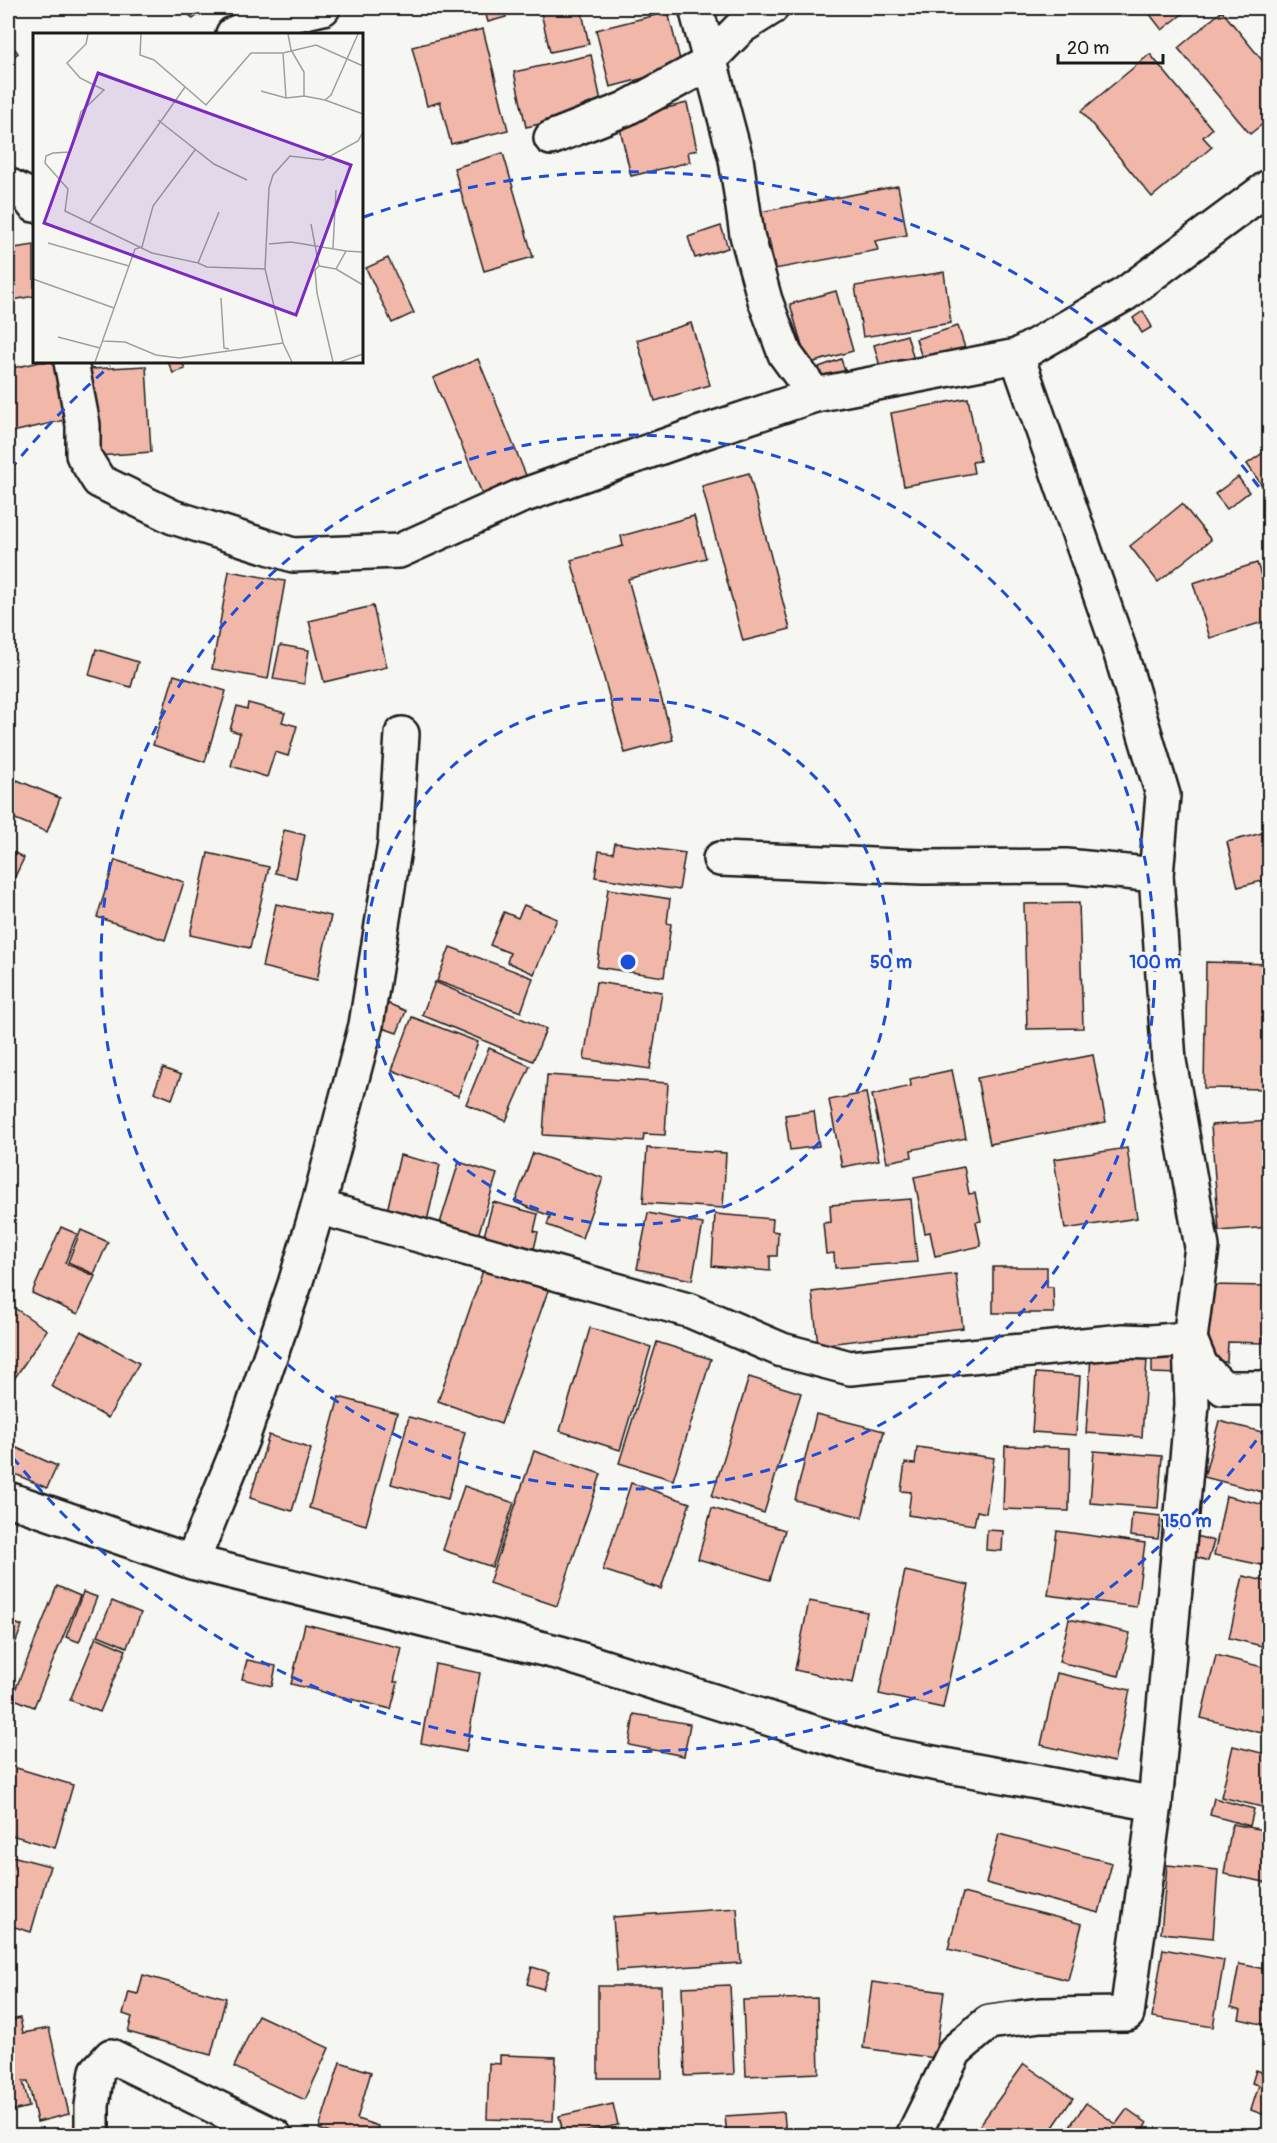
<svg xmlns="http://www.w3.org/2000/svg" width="1277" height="2143" font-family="Pangolin,sans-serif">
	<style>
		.building { fill: #f1b8aa; stroke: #1c1c1c; stroke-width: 1.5 }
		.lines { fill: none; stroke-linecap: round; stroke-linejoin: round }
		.minor-casing { stroke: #1c1c1c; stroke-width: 38 }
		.minor { stroke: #f6f6f2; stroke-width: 33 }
		.ring { fill: none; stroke: #1d4ed8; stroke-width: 3; stroke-dasharray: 10 8 }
		.inset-road { fill: none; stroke: #9f9f9c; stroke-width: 1.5 }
		.view { fill: #7b2cbf; fill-opacity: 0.15; stroke: #7b2cbf; stroke-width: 3 }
		.inset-edge { fill: none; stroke: #1c1c1c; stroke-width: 3 }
		.centre { fill: #1d4ed8; stroke: #f6f6f2; stroke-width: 3 }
		.ring-label { font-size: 18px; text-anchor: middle; font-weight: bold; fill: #1d4ed8; stroke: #f6f6f2; stroke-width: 6; stroke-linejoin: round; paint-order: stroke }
	</style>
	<rect width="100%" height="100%" fill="#f6f6f2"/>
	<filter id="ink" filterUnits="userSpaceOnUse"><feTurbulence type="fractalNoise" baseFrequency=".0167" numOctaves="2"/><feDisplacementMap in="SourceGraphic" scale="12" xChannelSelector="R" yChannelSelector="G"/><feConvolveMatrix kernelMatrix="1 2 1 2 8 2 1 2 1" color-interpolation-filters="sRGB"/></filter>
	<g filter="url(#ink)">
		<g class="building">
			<path d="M183 8H207L193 19Z"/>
			<path d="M484 8H503L506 17 488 22Z"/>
			<path d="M540 8H581L589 44 550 52Z"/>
			<path d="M1145 8H1190L1162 30Z"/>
			<path d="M1222 11 1270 70V118L1250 134 1178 48Z"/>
			<path d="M668 12 682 68 610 87 596 30Z"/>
			<path d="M483 29 508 130 451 144 440 102 427 106 412 47Z"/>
			<path d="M8 40 18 53 8 61Z"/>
			<path d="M1150 54 1212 129 1203 137 1212 147 1152 197 1081 111Z"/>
			<path d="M591 55 603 110 526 127 514 72Z"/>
			<path d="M687 103 697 150 688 152 690 162 631 176 618 120Z"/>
			<path d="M503 153 533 257 484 271 454 168Z"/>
			<path d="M898 186 907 235 875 241 878 250 775 269 769 239 761 241 755 213Z"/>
			<path d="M721 226 728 248 695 258 688 237Z"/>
			<path d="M34 245V296L8 301V249Z"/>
			<path d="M388 258 414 313 392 323 366 268Z"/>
			<path d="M944 272 951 323 863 337 855 286Z"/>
			<path d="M836 291 853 351 807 364 790 304Z"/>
			<path d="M1143 311 1152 327 1142 333 1133 318Z"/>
			<path d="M691 323 710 385 655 401 637 340Z"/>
			<path d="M958 326 965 348 923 361 916 339Z"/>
			<path d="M907 335 914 360 881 370 874 345Z"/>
			<path d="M478 359 528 480 484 498 433 378Z"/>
			<path d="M841 359 845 371 823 379 819 367Z"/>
			<path d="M40 362H66L78 417 8 433V369Z"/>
			<path d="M168 362H182L185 369 173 373Z"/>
			<path d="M146 366 151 452 97 456 91 369Z"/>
			<path d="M968 398 980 461 972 462 974 473 904 486 891 413Z"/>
			<path d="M1270 448V482L1263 487 1247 464Z"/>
			<path d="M749 473 790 629 743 641 702 486Z"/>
			<path d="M1238 477 1249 492 1227 509 1215 494Z"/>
			<path d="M1182 504 1211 540 1158 582 1130 546Z"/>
			<path d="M694 516 706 558 628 579 673 740 625 753 571 560 623 546 621 536Z"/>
			<path d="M1257 563 1270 604V620L1210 638 1193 583Z"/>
			<path d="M229 571 285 581 268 679 212 669Z"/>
			<path d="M373 606 387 667 324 682 309 621Z"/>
			<path d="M280 645 309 650 304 684 273 679Z"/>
			<path d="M96 649 138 662 131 687 89 675Z"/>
			<path d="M174 675 226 691 205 762 153 745Z"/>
			<path d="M248 703 285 713 282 722 297 726 288 756 275 752 267 777 231 766 240 733 230 730 237 706 247 709Z"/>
			<path d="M17 780 60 798 47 832 8 816V803Z"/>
			<path d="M284 830 305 835 296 878 275 873Z"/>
			<path d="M1270 831V879L1238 887 1227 842Z"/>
			<path d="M615 843 685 853 679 890 595 877 599 851 613 853Z"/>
			<path d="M8 849 24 858 8 891Z"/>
			<path d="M208 853 269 867 250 948 190 935Z"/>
			<path d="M115 860 184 882 165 940 97 917Z"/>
			<path d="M608 889 670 899 667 923 671 924 664 977 597 967Z"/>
			<path d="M1079 903 1083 1028 1027 1029 1024 904Z"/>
			<path d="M276 904 331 916 317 980 262 967Z"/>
			<path d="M524 905 557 919 534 974 507 962 510 953 490 945 504 912 518 918Z"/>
			<path d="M450 947 533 978 521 1012 437 981Z"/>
			<path d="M1206 962 1270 964V1089L1204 1088Z"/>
			<path d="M435 982 546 1029 533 1061 422 1015Z"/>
			<path d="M596 982 662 992 650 1069 584 1059Z"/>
			<path d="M382 1001 406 1011 397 1033 374 1025Z"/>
			<path d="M412 1017 478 1042 458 1096 392 1070Z"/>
			<path d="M489 1048 530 1066 506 1121 466 1104Z"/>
			<path d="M1093 1055 1106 1122 990 1144 977 1078Z"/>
			<path d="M163 1068 181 1075 172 1099 154 1092Z"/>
			<path d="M952 1070 966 1138 911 1150 912 1157 887 1162 872 1095 911 1086 910 1079Z"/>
			<path d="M547 1075 668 1083 665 1135 644 1134 643 1141 543 1135Z"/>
			<path d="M866 1093 879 1160 842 1167 829 1100Z"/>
			<path d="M814 1111 819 1146 790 1150 785 1115Z"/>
			<path d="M1270 1121V1227L1219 1231 1211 1125Z"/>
			<path d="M647 1148 726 1153 723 1208 643 1203Z"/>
			<path d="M1127 1148 1137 1218 1065 1229 1054 1159Z"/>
			<path d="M533 1153 603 1178 582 1238 547 1225 550 1216 515 1202Z"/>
			<path d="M400 1155 440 1165 427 1221 387 1211Z"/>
			<path d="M459 1162 497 1174 475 1245 437 1233Z"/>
			<path d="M964 1167 969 1194 975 1193 981 1221 976 1222 981 1246 935 1256 930 1232 925 1233 914 1177Z"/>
			<path d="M911 1199 917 1262 835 1268 834 1253 826 1254 823 1223 831 1222 830 1205Z"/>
			<path d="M493 1202 538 1214 534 1231 538 1232 534 1249 484 1236Z"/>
			<path d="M648 1213 703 1224 692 1280 637 1269Z"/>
			<path d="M715 1214 773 1219 772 1231 778 1232 777 1256H770V1271L712 1266Z"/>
			<path d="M61 1227 77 1234 65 1263 95 1276 78 1314 32 1293Z"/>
			<path d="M81 1230 108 1242 94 1274 68 1262Z"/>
			<path d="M486 1262 550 1285 501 1424 438 1401Z"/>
			<path d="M993 1267H1047V1287H1053L1054 1313H993Z"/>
			<path d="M956 1274 963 1328 818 1345 812 1292Z"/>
			<path d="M1209 1285 1270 1286V1337H1263V1343L1228 1342 1227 1362 1208 1361Z"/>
			<path d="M10 1305 47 1330 8 1388V1309Z"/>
			<path d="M590 1328 651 1347 620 1450 560 1431Z"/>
			<path d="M81 1331 139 1363 108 1418 51 1386Z"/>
			<path d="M657 1342 711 1359 673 1480 619 1463Z"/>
			<path d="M1152 1353H1179V1374L1152 1373Z"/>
			<path d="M1091 1355 1147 1359 1142 1437 1086 1433Z"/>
			<path d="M1036 1373 1080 1376 1076 1435 1032 1432Z"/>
			<path d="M749 1377 801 1393 764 1513 712 1496Z"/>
			<path d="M339 1397 397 1413 366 1525 309 1508Z"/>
			<path d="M816 1414 884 1431 862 1517 795 1500Z"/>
			<path d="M409 1417 465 1432 448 1499 391 1484Z"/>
			<path d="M1219 1421 1270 1434V1494L1204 1477Z"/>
			<path d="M269 1435 311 1449 292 1511 250 1498Z"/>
			<path d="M8 1444 57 1466 47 1488 8 1471Z"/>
			<path d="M1005 1446 1070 1448 1069 1511 1003 1509Z"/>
			<path d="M917 1447 994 1458 986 1513 977 1511 974 1525 908 1515 911 1492 901 1491 905 1463 915 1464Z"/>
			<path d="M534 1451 601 1474 557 1606 489 1583Z"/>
			<path d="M1094 1451 1162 1456 1158 1508 1090 1503Z"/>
			<path d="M631 1483 690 1503 661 1589 603 1570Z"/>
			<path d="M464 1486 514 1503 492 1567 443 1550Z"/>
			<path d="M1226 1496 1270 1506V1530L1262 1565 1214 1555Z"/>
			<path d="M712 1508 785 1530 770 1580 698 1559Z"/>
			<path d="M1132 1513 1161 1516 1158 1539 1130 1536Z"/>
			<path d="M987 1530 1003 1531 1002 1551 986 1550Z"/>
			<path d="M1057 1531 1145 1543 1136 1607 1048 1595Z"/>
			<path d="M1196 1536 1214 1541 1208 1561 1190 1555Z"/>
			<path d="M905 1571 969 1585 943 1708 879 1694Z"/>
			<path d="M1243 1576 1270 1582V1648L1229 1638Z"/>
			<path d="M57 1586 80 1596 34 1707 12 1698Z"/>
			<path d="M83 1592 97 1597 79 1642 66 1637Z"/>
			<path d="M112 1601 141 1613 127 1647 98 1635Z"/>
			<path d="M809 1601 867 1612 853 1683 795 1670Z"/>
			<path d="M1069 1619 1130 1633 1119 1676 1059 1662Z"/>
			<path d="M8 1620 22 1626 8 1662Z"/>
			<path d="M305 1624 402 1648 394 1682H398L391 1709 291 1684Z"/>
			<path d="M96 1637 126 1650 100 1712 70 1700Z"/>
			<path d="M1216 1655 1270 1669V1735L1201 1718Z"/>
			<path d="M247 1660 276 1666 272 1686 242 1679Z"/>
			<path d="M435 1664 480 1673 466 1752 421 1743Z"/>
			<path d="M1057 1673 1130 1690 1114 1762 1041 1745Z"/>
			<path d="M634 1714 690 1724 684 1756 629 1745Z"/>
			<path d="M1233 1746 1270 1755V1809L1221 1797Z"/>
			<path d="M10 1766 73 1785 55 1848 8 1834V1775Z"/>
			<path d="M1214 1798 1254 1809 1250 1826 1210 1815Z"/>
			<path d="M1232 1824 1270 1831V1883L1224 1874Z"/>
			<path d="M999 1834 1112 1863 1099 1913 986 1883Z"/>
			<path d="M8 1855 50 1866 31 1932 8 1925Z"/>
			<path d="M1167 1865 1218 1870 1213 1938 1161 1933Z"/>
			<path d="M963 1893 1082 1924 1068 1980 948 1949Z"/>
			<path d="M737 1908 741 1963 617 1971 613 1917Z"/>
			<path d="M1163 1949 1224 1960 1213 2027 1152 2017Z"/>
			<path d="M1239 1964 1270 1970V2005L1266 2025 1239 2019 1241 2010 1231 2007Z"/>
			<path d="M532 1967 549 1972 543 1989 527 1984Z"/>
			<path d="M143 1975 226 1998 211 2055 128 2032 132 2017 123 2014 129 1992 138 1994Z"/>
			<path d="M872 1982 944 1992 935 2058 863 2048Z"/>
			<path d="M730 1985 734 2074 685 2076 682 1987Z"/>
			<path d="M598 1986H661L662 2078H598Z"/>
			<path d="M817 1998 819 2073 746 2076 743 2000Z"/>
			<path d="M258 2015 329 2048 305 2100 234 2067Z"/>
			<path d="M20 2018 23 2033 49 2028 69 2114 37 2122 28 2081H23L29 2107 8 2112V2021Z"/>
			<path d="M1270 2019V2049L1262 2047Z"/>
			<path d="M500 2055 556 2057 553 2121 487 2119 489 2063 500 2064Z"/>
			<path d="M340 2062 371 2072 357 2119 378 2126 375 2136H338L319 2129Z"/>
			<path d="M1024 2064 1073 2098 1047 2136H972Z"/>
			<path d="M1256 2070 1270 2075V2117L1251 2110 1259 2085 1252 2083Z"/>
			<path d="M1086 2103 1116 2124 1127 2109 1147 2123 1139 2136H1063Z"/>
			<path d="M613 2104 618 2125 564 2136 559 2116Z"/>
			<path d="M784 2112 786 2136H727L725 2116Z"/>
		</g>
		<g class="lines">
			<defs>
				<g id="minor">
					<path d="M696 8 736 159 747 235 765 300 785 354 815 395"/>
					<path d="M233 34 255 24 323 8"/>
					<path d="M551 138 625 109 702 67 741 27 771 8"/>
					<path d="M8 185 26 194 34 205"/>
					<path d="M1017 356 1121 654 1163 795 1156 875"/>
					<path d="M71 362 83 425V455L99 481 173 517 293 555 399 551 519 497 701 433 815 395 1017 356 1125 294 1270 186"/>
					<path d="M720 859 923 867 1066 866 1156 875 1169 1061 1202 1247 1190 1339 1192 1405 1155 1804 1127 2014 1040 2015 989 2022 955 2051 913 2136"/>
					<path d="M318 1207 691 1311 782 1350 850 1368 1123 1341 1150 1342 1190 1339 1201 1366 1223 1388H1270"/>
					<path d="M8 1499 192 1562 560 1653 879 1753 1155 1804"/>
					<path d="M192 1562 242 1439 295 1284 318 1207 366 1025 395 843 402 734"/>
					<path d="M92 2136V2106L97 2071 111 2056 275 2136"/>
				</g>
			</defs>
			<use href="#minor" class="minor-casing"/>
			<use href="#minor" class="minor"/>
		</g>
	</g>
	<g class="ring">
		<circle cx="628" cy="962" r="263"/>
		<circle cx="628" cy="962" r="527"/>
		<path d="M1267 1426A790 790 0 0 1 10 1454M10 470A790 790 0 0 1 110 366M364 217A790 790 0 0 1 1267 498"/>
	</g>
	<g transform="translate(33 33)">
		<rect width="330" height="330" fill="#f6f6f2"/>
		<path class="inset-road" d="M55 1 53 11 34 30 47 45 71 57 48 79 37 119 20 120 13 123 12 130 35 156 32 178 119 220 165 230 186 179M108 1 107 22 121 27 173 72 218 20H250L283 12 330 33M250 20 253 65M228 58 253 65 271 63V39L258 17 255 1M271 63 292 67 298 62 325 1M292 67 330 81M125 87 181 131 214 147M56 190 152 54M278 191 286 233 282 237 284 260 300 329M15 210 96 233M236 211 258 209 313 218M300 215 303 157M165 230 174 234 232 236M286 233 303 236 330 252M303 236 313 218 330 219M0 246 81 275M188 265 191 315 196 316M25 304 67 315M70 308 92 309 123 322 146 325 250 310M62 329 102 216 109 214 120 173 162 117M259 329 250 310 232 236 236 155 240 142 257 123 290 127 325 108 330 99M307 329 330 321"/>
		<path class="view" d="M65 40 318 132 263 282 11 190Z"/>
		<rect width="330" height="330" class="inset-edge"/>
	</g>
	<circle cx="628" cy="962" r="9" class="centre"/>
	<g class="ring-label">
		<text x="891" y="968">50 m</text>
		<text x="1155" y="968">100 m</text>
		<text x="1187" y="1527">150 m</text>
	</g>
	<rect width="1277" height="2143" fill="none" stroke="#f6f6f2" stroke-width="30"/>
	<rect x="15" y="15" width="1247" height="2113" fill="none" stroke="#1c1c1c" stroke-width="2" filter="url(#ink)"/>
	<path d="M1058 54v9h105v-9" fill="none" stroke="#1c1c1c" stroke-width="3"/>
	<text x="1067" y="54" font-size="18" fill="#1c1c1c" stroke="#f6f6f2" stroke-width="4.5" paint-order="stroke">20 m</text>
</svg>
